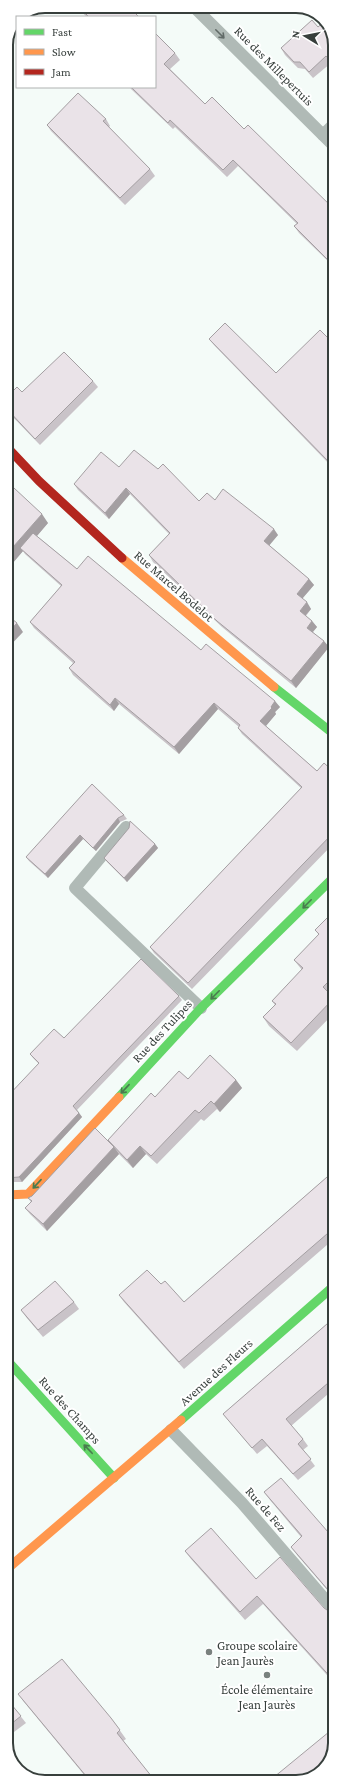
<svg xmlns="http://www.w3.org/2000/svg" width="341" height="1788" font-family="'Crimson Pro',serif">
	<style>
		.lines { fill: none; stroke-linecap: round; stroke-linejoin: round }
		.lane { stroke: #b0bab6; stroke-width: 12 }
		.fast { stroke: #63d668; stroke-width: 9 }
		.slow { stroke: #ff974d; stroke-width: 9 }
		.jam { stroke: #b3261e; stroke-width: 9 }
		.wall { fill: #c9c3c8 }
		.shaded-wall { fill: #a49fa2 }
		.building { fill: #eae3e8; stroke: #a49fa2 }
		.oneway { stroke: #616a67 }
		.oneway2 { stroke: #497b4e }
		.poi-dot { fill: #79817e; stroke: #fff; stroke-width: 1.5 }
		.labels { text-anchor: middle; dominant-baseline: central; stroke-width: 4; stroke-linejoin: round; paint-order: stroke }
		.street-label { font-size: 13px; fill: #373f3c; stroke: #fff }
		.poi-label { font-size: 13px; fill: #373f3c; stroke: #fff; text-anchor: start }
		.rim { fill: none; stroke: #373f3c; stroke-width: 2 }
	</style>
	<rect width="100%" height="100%" fill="#f4fbf8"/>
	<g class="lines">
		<g class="lane">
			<path d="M193 6 335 147"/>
			<path d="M323 135 335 123"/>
			<path d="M126 827 75 888 201 1008"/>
			<path d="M171 1430 242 1503 335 1611"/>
		</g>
		<g class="fast">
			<path d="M274 687 335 735"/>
			<path d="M119 1097 201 1008 335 876"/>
			<path d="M6 1359 114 1478"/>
			<path d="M181 1420 335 1285"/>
		</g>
		<g class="slow">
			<path d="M122 558 274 687"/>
			<path d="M6 1195 28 1194 119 1097"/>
			<path d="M6 1570 181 1420"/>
		</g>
		<path class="jam" d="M6 446 39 481 122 558"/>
	</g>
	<g class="wall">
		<path d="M75 6H128L139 17H87Z"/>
		<path d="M318 27 335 39V63L333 65 331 63 313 78 305 69 298 68 285 55 281 48Z"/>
		<path d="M155 33 175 53 180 60 170 69 205 104 244 129 335 210V268L299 233 294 226 297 224 238 166 227 177 175 127 173 129 131 89 130 87H155Z"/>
		<path d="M106 119 110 126 109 127 150 169 155 176 125 205 51 131 47 125Z"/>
		<path d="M209 339 276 373 335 345V466L333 468 214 345Z"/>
		<path d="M93 381 98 387 40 445 6 410V398L22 392Z"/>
		<path d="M119 467 199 501 215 500 278 535 269 545 309 579 314 585 302 599 311 609 306 616 312 621 317 627 313 632 329 647 296 688 222 627 153 562 149 555 169 534 130 494 109 519 78 490 74 484Z"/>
		<path d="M6 497 48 523 37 536 77 569 201 650 280 707 275 712 276 714 266 726 317 771 335 773V842L192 989 154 953 150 947 301 788 242 734 238 728 239 727 218 709 179 754 119 704 114 711 73 675 69 668 73 663 34 628 30 622 61 586 25 554 23 551 6 571Z"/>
		<path d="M124 815 127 819 120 822 96 851 83 839 48 878 29 861 26 857Z"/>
		<path d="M155 844 158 848 127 882 107 862 104 858Z"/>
		<path d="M335 910V989L330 994 335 999V1012L297 1051 269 1026 263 1017 275 1005 272 1001 302 970 294 960 319 935 315 930Z"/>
		<path d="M179 996 182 1000 77 1110 82 1117 22 1182H9L6 1180V1098L39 1064 33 1058 30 1054 64 1038Z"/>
		<path d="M188 1079 236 1080 242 1088 220 1112 217 1109 204 1121 201 1119 157 1164 146 1154 133 1168 118 1153 119 1154 47 1231 30 1214 25 1208 31 1202 28 1198 32 1196 110 1143 155 1097Z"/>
		<path d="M335 1170V1238L184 1369 124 1302 119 1295 161 1284 184 1302Z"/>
		<path d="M74 1302 79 1309 43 1337 26 1317 21 1310Z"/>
		<path d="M335 1317V1388L291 1426 303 1439 308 1446 303 1450 315 1466 298 1480 267 1446 257 1454 228 1420 223 1414Z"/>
		<path d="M264 1492 335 1540V1599L297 1555 291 1547 301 1537 270 1500Z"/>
		<path d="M185 1551 256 1579 324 1608 327 1610 334 1609 335 1607V1684L263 1604 245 1620 191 1559Z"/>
		<path d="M18 1694 111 1718 126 1739 123 1741 156 1782H90L24 1702Z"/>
		<path d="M6 1698 26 1723 6 1738Z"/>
	</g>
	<g class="shaded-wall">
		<path d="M8 301 12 307 6 315V303Z"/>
		<path d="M126 488 130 494 109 519 105 513Z"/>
		<path d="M42 514 48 523 24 551 20 548 23 551 6 571V555Z"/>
		<path d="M274 529 278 535 268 547 264 541Z"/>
		<path d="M309 579 314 585 301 600 297 594Z"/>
		<path d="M307 602 311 609 304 617 300 611Z"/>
		<path d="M312 621 317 627 311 634 307 628Z"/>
		<path d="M17 623 23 632 6 650V635Z"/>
		<path d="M324 641 329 647 296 688 291 681Z"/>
		<path d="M115 698 119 704 114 711 110 705Z"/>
		<path d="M275 701 280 707 275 712 276 714 265 727 260 721Z"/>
		<path d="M214 703 218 709 179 754 174 747Z"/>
		<path d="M118 818 120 822 96 851 93 848Z"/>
		<path d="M80 835 83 839 48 878 45 874Z"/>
		<path d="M155 844 158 848 127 882 124 878Z"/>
		<path d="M236 1080 242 1088 220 1112 214 1104Z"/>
		<path d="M79 1113 82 1117 22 1182 19 1177Z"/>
		<path d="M140 1146 146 1154 133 1168 127 1160Z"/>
		<path d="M114 1147 119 1154 47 1231 43 1224Z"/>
	</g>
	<g class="building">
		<path d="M78 6H128L139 17H89Z"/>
		<path d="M312 20 318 27 325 21 335 39V52L328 58 326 56 309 72 300 62H294L281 48Z"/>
		<path d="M155 33 175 53 164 64 205 104 212 97 244 129 248 125 335 210V263L333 265 294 226 298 223 233 160 223 170 170 120 168 123 131 87H155Z"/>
		<path d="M78 93 106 119 103 121 150 169 120 198 47 125Z"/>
		<path d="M225 323 276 373 320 330 335 345V394L332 396 335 399V456L329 462 209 339Z"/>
		<path d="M64 352 93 381 35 439 6 408V398L17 387 22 392Z"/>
		<path d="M134 450 158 469 163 464 199 501 207 493 215 500 223 489 274 529 264 541 309 579 297 594 307 602 300 611 312 621 307 628 324 641 291 681 217 621 149 555 170 533 126 488 105 513 74 484 101 452 119 467Z"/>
		<path d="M14 488 42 514 6 555V497Z"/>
		<path d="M33 533 77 569 88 556 201 650 206 644 275 701 271 707 272 708 260 721 317 771 324 763 335 773V831L188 983 150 947 302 787 238 728 240 725 214 703 174 747 115 698 110 705 69 668 75 662 30 622 62 585 20 548Z"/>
		<path d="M6 614 17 623 6 635Z"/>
		<path d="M92 784 124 815 118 818 93 848 80 835 45 874 26 857Z"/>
		<path d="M130 821 155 844 124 878 104 858 129 828Z"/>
		<path d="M335 910V969L333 971 335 973V975L323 987 334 998 291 1043 263 1017 276 1004 272 1001 303 968 294 960 319 934 315 930Z"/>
		<path d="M141 959 179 996 73 1106 79 1113 19 1177 6 1178V1098L39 1063 30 1054 54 1029 64 1038Z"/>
		<path d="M210 1055 236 1080 214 1104 211 1101 199 1113 195 1110 151 1156 140 1146 127 1160 108 1140 151 1093 155 1097 179 1071 188 1079Z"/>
		<path d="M95 1128 114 1147 43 1224 25 1208 32 1201 28 1198 32 1196Z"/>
		<path d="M335 1170V1227L179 1362 119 1295 147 1270 161 1284 165 1281 184 1302Z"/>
		<path d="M55 1281 74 1302 38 1330 21 1310Z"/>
		<path d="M335 1317V1377L286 1419 303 1439 298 1444 311 1459 293 1474 262 1439 252 1448 223 1414Z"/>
		<path d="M281 1478 335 1540V1598L291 1547 302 1536 264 1492Z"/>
		<path d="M211 1528 256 1579 280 1557 324 1608 327 1610 334 1609 335 1607V1682L257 1596 240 1612 185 1551Z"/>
		<path d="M62 1659 111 1718 120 1730 117 1733 156 1782H91L18 1694Z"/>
		<path d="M6 1698 21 1716 6 1728Z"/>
		<path d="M335 1727V1744L325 1769 302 1782H268Z"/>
	</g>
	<defs><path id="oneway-shaft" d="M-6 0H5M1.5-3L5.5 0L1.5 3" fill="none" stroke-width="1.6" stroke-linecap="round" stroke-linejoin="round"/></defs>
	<use class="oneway" href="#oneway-shaft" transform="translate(220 34) rotate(45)"/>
	<g class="oneway2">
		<use href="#oneway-shaft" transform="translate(307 904) rotate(135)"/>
		<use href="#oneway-shaft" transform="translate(215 995) rotate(135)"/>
		<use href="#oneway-shaft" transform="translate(125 1089) rotate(133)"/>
		<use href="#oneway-shaft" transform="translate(37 1184) rotate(133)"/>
		<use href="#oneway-shaft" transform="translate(88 1449) rotate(-134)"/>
	</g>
	<g class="poi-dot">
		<circle cx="209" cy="1652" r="4"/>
		<circle cx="267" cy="1675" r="4"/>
	</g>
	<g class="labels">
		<g class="street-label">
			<text transform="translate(274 66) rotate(45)">Rue des Millepertuis</text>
			<text transform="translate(174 586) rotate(41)">Rue Marcel Bodelot</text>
			<text transform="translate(162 1031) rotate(-47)">Rue des Tulipes</text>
			<text transform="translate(216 1372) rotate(-42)">Avenue des Fleurs</text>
			<text transform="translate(70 1410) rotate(48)">Rue des Champs</text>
			<text transform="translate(266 1509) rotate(49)">Rue de Fez</text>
		</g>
		<g class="poi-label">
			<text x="217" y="1645">Groupe scolaire<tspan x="217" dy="15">Jean Jaurès</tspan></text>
			<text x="267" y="1689" text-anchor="middle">École élémentaire<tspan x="267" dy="15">Jean Jaurès</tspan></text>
		</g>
	</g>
	<path d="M0 0H341V1788H0ZM45 13H296A32 32 0 0 1 328 45V1743A32 32 0 0 1 296 1775H45A32 32 0 0 1 13 1743V45A32 32 0 0 1 45 13Z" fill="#fff" fill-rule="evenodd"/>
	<path class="rim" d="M45 13H296A32 32 0 0 1 328 45V1743A32 32 0 0 1 296 1775H45A32 32 0 0 1 13 1743V45A32 32 0 0 1 45 13Z"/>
	<rect x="16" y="16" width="140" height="72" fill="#ffffff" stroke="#afb2b1"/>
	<rect x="24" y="29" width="20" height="6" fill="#63d668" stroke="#afb2b1"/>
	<text x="52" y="36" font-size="12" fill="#373f3c">Fast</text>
	<rect x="24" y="49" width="20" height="6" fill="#ff974d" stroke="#afb2b1"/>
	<text x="52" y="56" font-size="12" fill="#373f3c">Slow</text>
	<rect x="24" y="69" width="20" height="6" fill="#b3261e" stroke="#afb2b1"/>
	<text x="52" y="76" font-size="12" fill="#373f3c">Jam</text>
	<g transform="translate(305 36) rotate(280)" stroke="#ffffff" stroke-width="3" paint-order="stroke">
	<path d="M0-3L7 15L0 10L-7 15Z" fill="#373f3c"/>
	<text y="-6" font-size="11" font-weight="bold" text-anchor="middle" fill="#373f3c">N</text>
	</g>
</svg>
